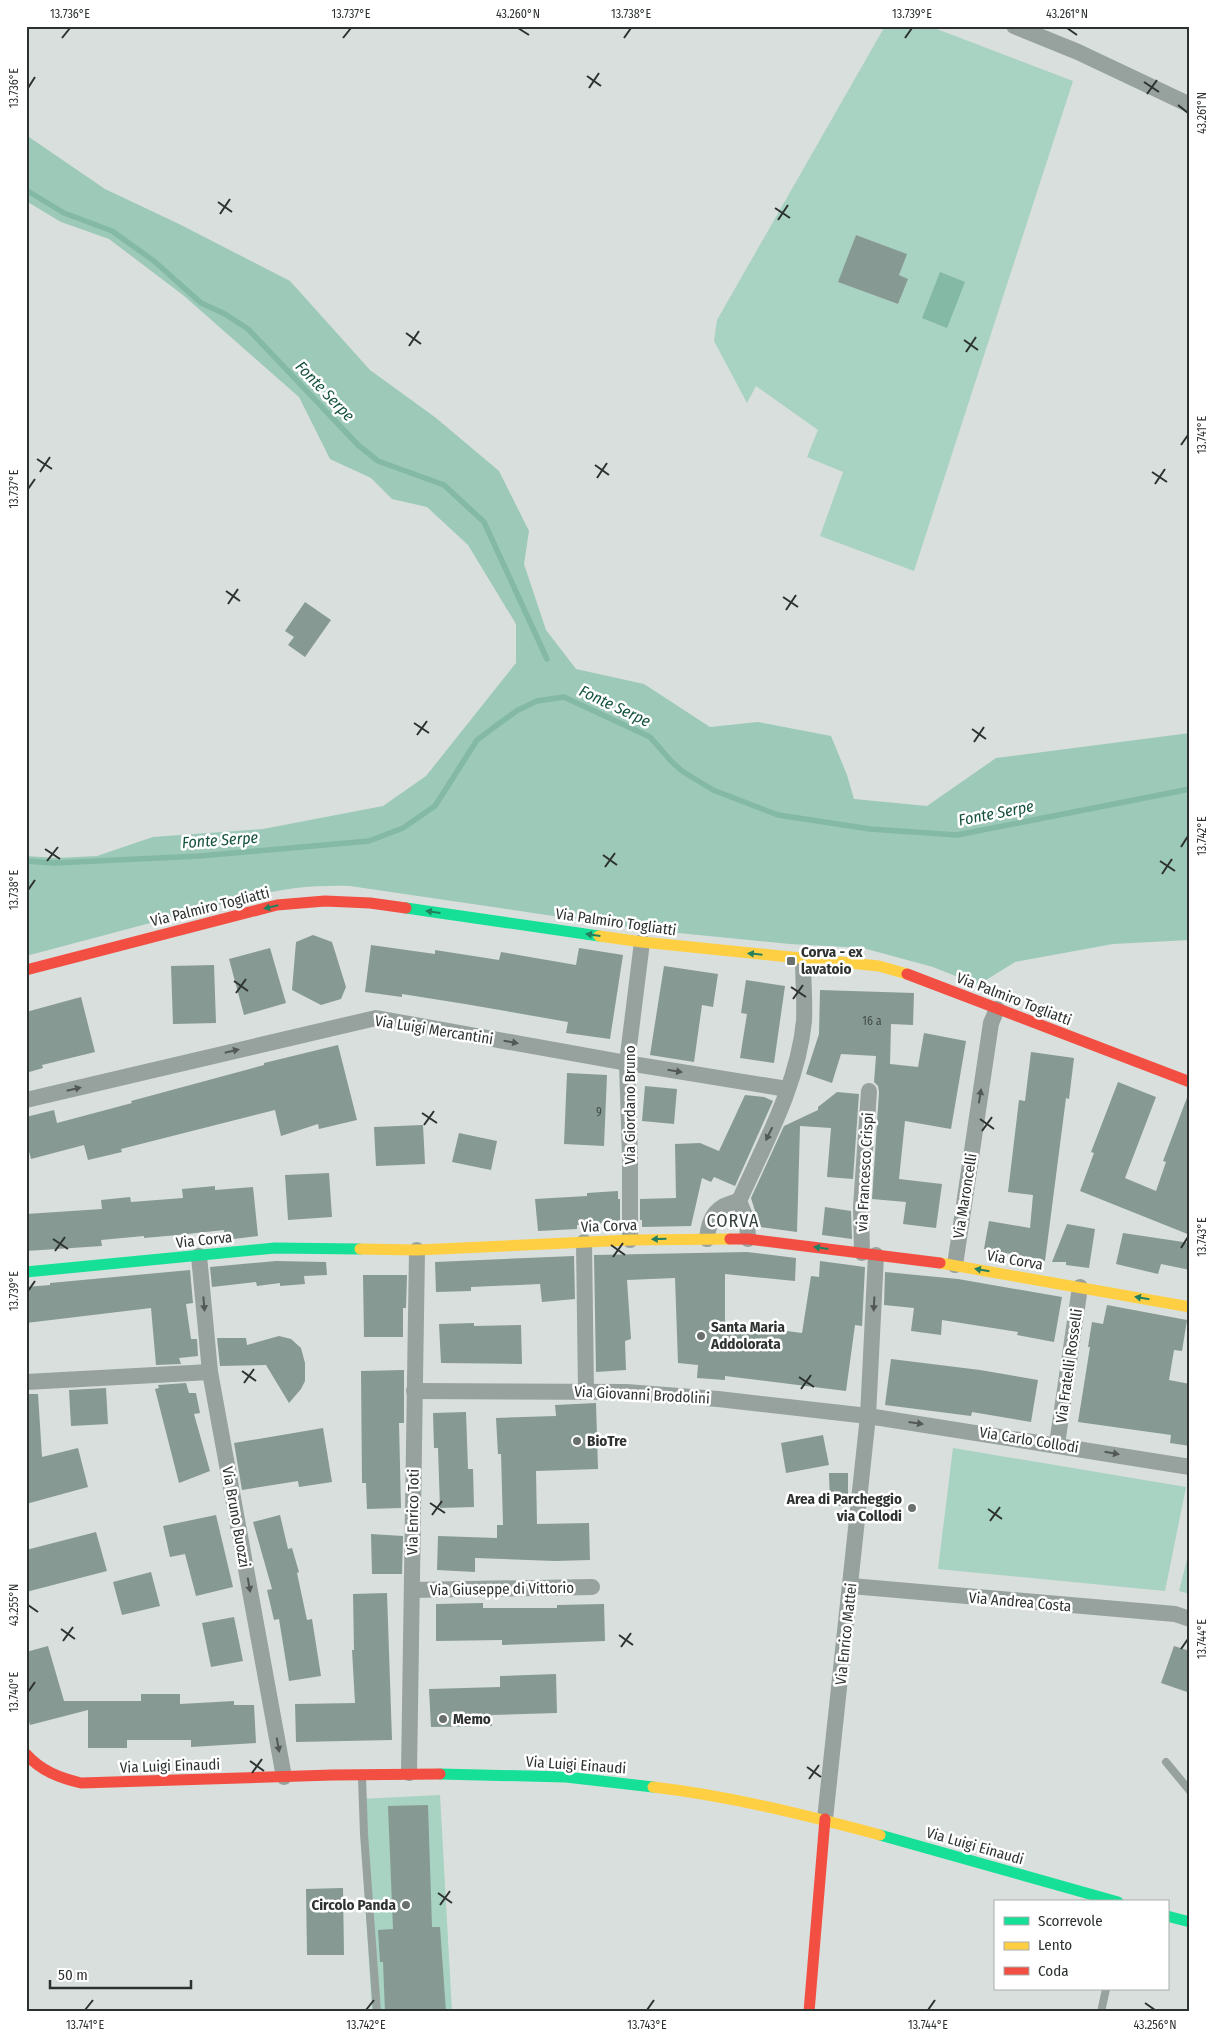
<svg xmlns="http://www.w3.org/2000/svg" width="1216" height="2038" font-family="'Fira Sans Condensed',sans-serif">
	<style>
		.green { fill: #a8d2c2; fill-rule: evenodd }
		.forest { fill: #9dc9b8 }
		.water { fill: #83b9a5 }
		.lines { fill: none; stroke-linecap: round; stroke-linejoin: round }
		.stream { stroke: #83b9a5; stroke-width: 5.5 }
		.building { fill: #879993 }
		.lane { stroke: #97a19d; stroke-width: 8 }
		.street { stroke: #97a19d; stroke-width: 16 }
		.fast { stroke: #16e098; stroke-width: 11 }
		.slow { stroke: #ffcf43; stroke-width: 11 }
		.jam { stroke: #f24e42; stroke-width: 11 }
		.oneway { fill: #23805f }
		.oneway2 { fill: #525956 }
		.ticks { fill: none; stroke: #2d3230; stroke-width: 2 }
		.poi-dot { fill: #696f6c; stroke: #fff; stroke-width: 2 }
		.labels { text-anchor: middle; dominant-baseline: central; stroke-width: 5; stroke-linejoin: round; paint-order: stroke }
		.number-label { font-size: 12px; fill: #444c49 }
		.street-label { font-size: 15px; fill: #2d3230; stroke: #fff }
		.poi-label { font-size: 15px; font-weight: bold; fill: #2d3230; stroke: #fff; text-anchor: start }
		.water-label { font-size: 16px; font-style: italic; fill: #14513e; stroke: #fff }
		.quarter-label { font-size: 18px; letter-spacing: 1px; fill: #35403b; stroke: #fff }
		.neatline { fill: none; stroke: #2d3230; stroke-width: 2 }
		.ticks-label { font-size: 12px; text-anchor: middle; fill: #2d3230 }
	</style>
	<rect width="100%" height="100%" fill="#d8dfdc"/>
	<g class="green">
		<path d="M885 26H929L1073 81 914 571 820 536 843 472 807 457 818 430 756 386 747 403 714 341 717 320ZM856 235 906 254 899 275 907 279 898 304 839 282Z"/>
		<path d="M953 1448 1186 1487 1165 1591 938 1569Z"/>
		<path d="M1190 1548V1594L1179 1591Z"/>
		<path d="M440 1795 452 2012H372L359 1799Z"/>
	</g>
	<path class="forest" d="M26 135 105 189 179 224 290 281 370 370 436 418 499 471 529 531 524 564 546 630 576 669 644 684 710 727 758 722 831 736 847 775 854 799 927 806 996 758 1190 733V940L1113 944 1015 962 978 985 933 967 863 948 790 944 648 930 350 886C314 885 287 888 252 896L26 956V856L57 858 97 856 153 837 263 829 383 806 426 776 516 663V624L468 545 427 507 392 499 371 478 330 459 299 397 183 295 109 239 61 222 26 201Z"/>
	<path class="water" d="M940 272 965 282 947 328 922 318Z"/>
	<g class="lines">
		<g class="stream">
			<path d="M26 190 64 213 112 231 154 261 201 303 225 314 248 329 358 445 378 461 444 485 484 522 547 659"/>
			<path d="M26 861 55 863 199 856 369 841 403 828 435 806 477 740 497 725 518 710 537 701 564 697 650 737 671 761 682 771 713 790 778 815 870 829 957 835 1190 789"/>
		</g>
	</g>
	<g class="building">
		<path d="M856 235 907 254 899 275 908 279 898 304 838 282Z"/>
		<path d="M305 602 331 620 305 657 288 645 294 637 285 631Z"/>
		<path d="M313 935 332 942 346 987 341 999 321 1005 292 990 296 942Z"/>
		<path d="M371 945 435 954V950L499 960 501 952 576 965 579 948 623 955 610 1039 566 1033 568 1022 465 1004 402 994V997L365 992Z"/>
		<path d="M270 948 286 1003 244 1015 229 959Z"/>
		<path d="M214 965 216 1023 173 1024 171 966Z"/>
		<path d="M664 966 718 974 713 1007 702 1005 694 1062 650 1055Z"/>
		<path d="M746 980 785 986 774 1063 740 1058 747 1014 741 1013Z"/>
		<path d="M820 990 914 993 913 1025 891 1024 890 1064 918 1067 924 1033 966 1041 951 1129 905 1121 899 1179 942 1184 936 1228 903 1224 906 1202 872 1199 879 1092 878 1086 874 1082 876 1056 841 1054 832 1083 806 1074 819 1034Z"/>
		<path d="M81 997 95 1052 42 1065 43 1068 26 1073V1012Z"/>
		<path d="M338 1045 357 1120 319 1129 318 1124 281 1136 275 1110 121 1149 122 1152 88 1160 84 1145 31 1159 26 1140V1117L54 1110 57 1123 132 1103 131 1101 264 1065V1063Z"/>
		<path d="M1031 1052 1074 1058 1069 1099 1066 1098 1045 1261 1028 1260V1257L984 1249 989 1221 1030 1228 1033 1195 1008 1192 1019 1100 1025 1101Z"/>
		<path d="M567 1073 607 1075 604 1146 564 1144Z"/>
		<path d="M1118 1082 1156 1097 1125 1178 1156 1191 1166 1162 1163 1161 1188 1095H1190V1235L1080 1191 1094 1153 1091 1152Z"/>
		<path d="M645 1086 677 1089 674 1124 642 1121Z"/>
		<path d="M837 1092 859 1094 853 1179 827 1177 831 1128 800 1126 797 1232 760 1227 751 1198 784 1126 818 1110V1107Z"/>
		<path d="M745 1095 764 1097 773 1101 735 1186 714 1177 711 1182 702 1178 691 1226 642 1227V1220H640V1199L676 1198 675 1144 700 1143 719 1151Z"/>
		<path d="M423 1125 425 1164 376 1166 374 1127Z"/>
		<path d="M459 1133 497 1141 491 1170 452 1162Z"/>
		<path d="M329 1173 332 1217 288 1220 285 1175Z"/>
		<path d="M215 1186V1190L253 1187 258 1236 225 1240 224 1230 178 1235 144 1238V1236L101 1240 102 1246 26 1251V1214L102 1209 101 1200 130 1197 131 1202 183 1198 182 1189Z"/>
		<path d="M618 1191V1199H620V1222L577 1225V1229L538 1231 535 1199 587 1196V1193Z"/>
		<path d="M825 1207 851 1211 852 1239 822 1235Z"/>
		<path d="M1067 1224 1095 1229 1089 1268 1066 1265V1262H1052Z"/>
		<path d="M1123 1233 1190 1243V1270L1161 1264 1158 1274 1116 1264Z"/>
		<path d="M747 1252 796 1258 795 1281 725 1274V1323L802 1333 811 1276 819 1277 820 1261 865 1267 862 1326 855 1325 846 1391 725 1376V1380L697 1378 698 1365 678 1363 675 1278 627 1280 631 1339 625 1341 626 1370 596 1372 594 1255Z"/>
		<path d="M574 1256 575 1299 542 1302 540 1284 471 1287V1291L436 1292 435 1262Z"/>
		<path d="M276 1261 326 1262 327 1275 304 1276 305 1284 280 1286V1283L257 1286 256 1282 212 1287 210 1267Z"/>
		<path d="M190 1270 193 1303 186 1304 191 1339H197L198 1356 179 1358 181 1364 156 1365 151 1308 26 1323V1287L50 1285V1283Z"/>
		<path d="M885 1272 958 1279 1062 1297 1054 1342 1017 1335 1018 1332 942 1320 941 1335 911 1331 914 1308 884 1305Z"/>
		<path d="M363 1275H407L406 1308H403V1337H364Z"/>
		<path d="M1107 1305 1187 1320 1182 1351 1174 1350 1169 1380 1190 1384V1446L1170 1443 1171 1435 1078 1422 1090 1347H1088L1092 1322 1103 1324Z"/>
		<path d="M474 1323V1326L521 1325 522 1364 441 1363 439 1324Z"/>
		<path d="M279 1336 291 1339 301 1348 305 1363V1381L301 1389 289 1403 266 1365 220 1366 217 1338H246L247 1345Z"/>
		<path d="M891 1359 980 1370 1038 1380 1031 1422 972 1412 971 1416 885 1405Z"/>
		<path d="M404 1370V1423H399L401 1508 367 1509 366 1483H362L361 1371Z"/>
		<path d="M186 1383 189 1393H196L200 1413 194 1414 210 1471 179 1483 155 1389 159 1388 158 1385Z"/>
		<path d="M106 1388 108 1424 71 1426 69 1390Z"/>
		<path d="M26 1394H38L42 1457 78 1448 88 1487 26 1504Z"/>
		<path d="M596 1403 598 1469 536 1471 537 1524 589 1523 590 1560 555 1561 475 1558V1572L437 1570 438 1536 497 1538V1525H503L501 1454H498L496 1418 556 1416 555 1405Z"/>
		<path d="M466 1412 468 1469H473L474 1507 440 1508 438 1448H434L433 1413Z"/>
		<path d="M323 1428 332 1482 299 1487 298 1481 242 1490 234 1443Z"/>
		<path d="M823 1435 829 1465 786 1473 781 1443Z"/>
		<path d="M829 1473H848V1506H830Z"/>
		<path d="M216 1515 233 1587 196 1596 185 1554 170 1557 163 1526Z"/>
		<path d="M280 1515 288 1549 292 1548 299 1572 297 1573 307 1620 312 1619 321 1676 289 1681 279 1619 274 1620 267 1590 272 1589 253 1522Z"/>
		<path d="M96 1532 107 1571 26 1592V1550Z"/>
		<path d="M371 1534 403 1536 402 1574H372Z"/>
		<path d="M151 1572 160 1606 122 1615 113 1582Z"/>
		<path d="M387 1593 392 1740 296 1742 295 1704 355 1703 352 1650H354L353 1594Z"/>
		<path d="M483 1603V1608H557V1605L604 1604 605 1641 502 1645V1640L436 1641V1604Z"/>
		<path d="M234 1617 243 1661 211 1667 202 1623Z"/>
		<path d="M48 1646 64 1701H141V1694H180V1704L234 1701V1705H254L256 1743 191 1747V1740H127V1748H88V1710L30 1725 26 1712V1652Z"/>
		<path d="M1174 1646 1190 1651V1693L1161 1683Z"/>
		<path d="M556 1674 557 1713 492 1715V1726L431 1727 429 1689 500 1687V1676Z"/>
		<path d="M428 1805 432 1927H440L446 2012H385L383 1962H380L378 1930 393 1929 388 1806Z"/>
		<path d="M343 1888 344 1955H307L306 1889Z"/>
	</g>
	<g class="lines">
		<g class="lane">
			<path d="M1166 1762 1190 1791"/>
			<path d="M362 1777 364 1834 377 2012"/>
			<path d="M1101 2012 1106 1989"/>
		</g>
		<g class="street">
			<path d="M1014 26 1078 52 1190 105"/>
			<path d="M26 1100 376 1018 627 1063 787 1089"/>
			<path d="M739 1201C765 1143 798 1084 804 1021 805 1001 803 980 803 959"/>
			<path d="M739 1201 747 1220 748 1239"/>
			<path d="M707 1239C709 1216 717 1205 739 1201"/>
			<path d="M630 1240V1157L627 1063 642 942"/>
			<path d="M584 1242 586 1391"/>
			<path d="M862 1253 861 1207 869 1091"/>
			<path d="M199 1256 210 1372 284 1777"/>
			<path d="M955 1265 991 1023 997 1009"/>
			<path d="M26 1382 210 1372"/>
			<path d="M414 1391 626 1392 718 1399 868 1416 1190 1467"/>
			<path d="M1057 1444 1080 1287"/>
			<path d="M851 1586 1175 1614 1190 1619"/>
			<path d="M412 1590 592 1587"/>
			<path d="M409 1773 417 1250"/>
			<path d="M825 1819 868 1416 876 1255"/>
		</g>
		<g class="fast">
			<path d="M406 908 599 936"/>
			<path d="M26 1272 275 1248 360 1249"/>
			<path d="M440 1774 566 1777 653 1787"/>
			<path d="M880 1835 1118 1902"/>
			<path d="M1167 1916 1190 1922"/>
		</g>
		<g class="slow">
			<path d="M599 936 642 942 879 966 907 974"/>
			<path d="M360 1249 417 1250 630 1240 730 1239"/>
			<path d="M940 1263 1190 1307"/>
			<path d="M653 1787C730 1796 806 1815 880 1835"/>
		</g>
		<g class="jam">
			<path d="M26 970 277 905 325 901 370 903 406 908"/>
			<path d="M907 974 1190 1082"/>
			<path d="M730 1239H748L940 1263"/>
			<path d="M26 1754C41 1771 60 1778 81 1783L332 1775 440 1774"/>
			<path d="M809 2012 825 1819"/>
		</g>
	</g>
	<defs><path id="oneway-solid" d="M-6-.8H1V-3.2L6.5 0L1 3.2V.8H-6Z" transform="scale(1.25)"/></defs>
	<g class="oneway">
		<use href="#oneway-solid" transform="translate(271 907) rotate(167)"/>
		<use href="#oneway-solid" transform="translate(433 912) rotate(-172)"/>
		<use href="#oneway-solid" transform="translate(593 935) rotate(-172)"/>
		<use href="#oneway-solid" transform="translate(755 954) rotate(-174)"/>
		<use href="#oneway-solid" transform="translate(659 1239) rotate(179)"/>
		<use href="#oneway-solid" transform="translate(821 1248) rotate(-172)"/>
		<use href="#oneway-solid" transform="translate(982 1270) rotate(-170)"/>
		<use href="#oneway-solid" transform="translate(1142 1298) rotate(-170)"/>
	</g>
	<g class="oneway2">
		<use href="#oneway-solid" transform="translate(511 1042) rotate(10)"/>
		<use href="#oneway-solid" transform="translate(232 1051) rotate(-13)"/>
		<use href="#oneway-solid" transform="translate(675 1071) rotate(9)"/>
		<use href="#oneway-solid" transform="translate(74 1089) rotate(-13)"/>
		<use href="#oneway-solid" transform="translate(980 1096) rotate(-81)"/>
		<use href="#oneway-solid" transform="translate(769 1134) rotate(116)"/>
		<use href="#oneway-solid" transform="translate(204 1304) rotate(85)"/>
		<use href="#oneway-solid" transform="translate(874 1304) rotate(93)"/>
		<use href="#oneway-solid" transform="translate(916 1423) rotate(8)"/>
		<use href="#oneway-solid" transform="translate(1112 1453) rotate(10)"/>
		<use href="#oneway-solid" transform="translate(249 1585) rotate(80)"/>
		<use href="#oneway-solid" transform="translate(278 1745) rotate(80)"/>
	</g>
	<path class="ticks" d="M518 28 529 35M1067 28 1077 35M62 38 70 28M343 38 351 28M624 38 631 28M905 38 912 28M587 76 601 86M1144 82 1159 92M28 88 35 77M589 88 599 73M1147 94 1157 80M1178 105 1188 113M218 202 232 212M775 208 790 218M220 214 230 199M778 220 788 205M406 333 421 344M964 340 978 350M409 346 419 331M966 352 976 337M1181 445 1188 435M37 459 52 469M595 465 609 475M40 472 50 457M1152 472 1167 482M597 478 607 463M1155 484 1165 469M28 489 35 479M226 591 240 601M783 597 798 607M228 604 238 589M786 610 796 595M414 723 429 733M972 729 986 739M417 735 427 721M974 742 984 727M1181 847 1188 836M45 849 60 859M603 855 617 865M47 861 58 847M1160 861 1175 871M605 867 615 853M1162 874 1172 859M28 890 35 880M234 981 248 991M791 987 806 997M236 993 246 979M793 999 803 985M422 1113 437 1123M980 1119 994 1129M424 1125 434 1111M982 1131 992 1117M53 1239 68 1249M611 1245 625 1255M1181 1248 1188 1237M55 1251 65 1237M613 1257 623 1243M28 1291 35 1281M242 1371 256 1381M799 1377 814 1387M244 1383 254 1369M801 1389 811 1375M430 1503 445 1513M988 1509 1002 1519M432 1515 442 1501M990 1521 1000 1507M28 1605 38 1612M61 1629 75 1639M619 1635 633 1645M63 1641 73 1627M621 1647 631 1633M1181 1649 1188 1639M28 1692 35 1682M250 1761 264 1771M807 1767 821 1777M252 1773 262 1759M809 1779 819 1765M438 1893 452 1903M440 1905 450 1891M1145 2003 1155 2010M85 2010 93 2000M366 2010 374 2000M647 2010 654 2000M928 2010 935 2000"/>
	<g class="poi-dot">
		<rect x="786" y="956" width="10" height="10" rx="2.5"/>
		<circle cx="701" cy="1336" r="5"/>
		<circle cx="577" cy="1441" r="5"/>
		<circle cx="912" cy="1508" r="5"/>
		<circle cx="443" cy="1719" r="5"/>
		<circle cx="406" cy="1905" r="5"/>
	</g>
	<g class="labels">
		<g class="number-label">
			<text x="872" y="1021">16 a</text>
			<text x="599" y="1112">9</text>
		</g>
		<g class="street-label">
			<text transform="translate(210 907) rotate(-14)">Via Palmiro Togliatti</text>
			<text transform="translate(616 922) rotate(8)">Via Palmiro Togliatti</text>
			<text transform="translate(1014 999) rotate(21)">Via Palmiro Togliatti</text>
			<text transform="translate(434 1030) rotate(9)">Via Luigi Mercantini</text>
			<text transform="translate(630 1105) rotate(-90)">Via Giordano Bruno</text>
			<text transform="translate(865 1172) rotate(-87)">via Francesco Crispi</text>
			<text transform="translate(965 1196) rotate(-81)">Via Maroncelli</text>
			<text transform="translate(609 1226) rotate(-2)">Via Corva</text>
			<text transform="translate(204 1240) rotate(-6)">Via Corva</text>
			<text transform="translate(1015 1260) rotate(10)">Via Corva</text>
			<text transform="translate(1069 1366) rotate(-82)">Via Fratelli Rosselli</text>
			<text transform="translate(642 1395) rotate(3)">Via Giovanni Brodolini</text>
			<text transform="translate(1029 1440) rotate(9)">Via Carlo Collodi</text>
			<text transform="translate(413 1512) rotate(-89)">Via Enrico Toti</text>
			<text transform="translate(236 1517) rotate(80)">Via Bruno Buozzi</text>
			<text transform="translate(502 1589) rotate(-1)">Via Giuseppe di Vittorio</text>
			<text transform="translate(1020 1602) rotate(5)">Via Andrea Costa</text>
			<text transform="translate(846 1634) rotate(-84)">Via Enrico Mattei</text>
			<text transform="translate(576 1765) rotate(4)">Via Luigi Einaudi</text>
			<text transform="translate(170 1766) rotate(-2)">Via Luigi Einaudi</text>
			<text transform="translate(975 1846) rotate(16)">Via Luigi Einaudi</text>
		</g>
		<g class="poi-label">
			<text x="801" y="952">Corva - ex<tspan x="801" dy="17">lavatoio</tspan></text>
			<text x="711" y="1327">Santa Maria<tspan x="711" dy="17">Addolorata</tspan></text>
			<text x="587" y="1441">BioTre</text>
			<text x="902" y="1499" text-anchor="end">Area di Parcheggio<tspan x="902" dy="17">via Collodi</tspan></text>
			<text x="453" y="1719">Memo</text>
			<text x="396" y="1905" text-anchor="end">Circolo Panda</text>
		</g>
		<g class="water-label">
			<text transform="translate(325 391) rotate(46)">Fonte Serpe</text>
			<text transform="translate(615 706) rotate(25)">Fonte Serpe</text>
			<text transform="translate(996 813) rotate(-11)">Fonte Serpe</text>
			<text transform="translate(220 840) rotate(-4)">Fonte Serpe</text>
		</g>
		<g class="quarter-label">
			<text x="733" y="1221">CORVA</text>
		</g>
	</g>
	<rect width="1216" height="2038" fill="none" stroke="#ffffff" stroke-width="55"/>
	<rect x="994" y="1900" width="175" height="90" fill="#ffffff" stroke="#abadac"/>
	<rect x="1004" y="1917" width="25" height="8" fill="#16e098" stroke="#abadac"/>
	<text x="1038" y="1926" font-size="15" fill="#2d3230">Scorrevole</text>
	<rect x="1004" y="1942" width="25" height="8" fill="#ffcf43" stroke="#abadac"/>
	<text x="1038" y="1950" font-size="15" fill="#2d3230">Lento</text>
	<rect x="1004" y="1967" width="25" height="8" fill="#f24e42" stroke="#abadac"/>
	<text x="1038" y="1976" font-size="15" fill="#2d3230">Coda</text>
	<path d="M50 1980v8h141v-8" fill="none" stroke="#2d3230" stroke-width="2.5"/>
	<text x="58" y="1980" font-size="15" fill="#2d3230" stroke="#ffffff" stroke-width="4" paint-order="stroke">50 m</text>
	<rect x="28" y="28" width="1160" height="1982" class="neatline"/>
	<g class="ticks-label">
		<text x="70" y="18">13.736°E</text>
		<text x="351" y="18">13.737°E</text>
		<text x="518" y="18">43.260°N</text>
		<text x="631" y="18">13.738°E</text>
		<text x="912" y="18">13.739°E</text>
		<text x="1067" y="18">43.261°N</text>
		<text transform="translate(14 88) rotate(-90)" y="4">13.736°E</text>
		<text transform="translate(1202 113) rotate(-90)" y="4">43.261°N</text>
		<text transform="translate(1202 435) rotate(-90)" y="4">13.741°E</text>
		<text transform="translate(14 489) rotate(-90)" y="4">13.737°E</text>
		<text transform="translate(1202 836) rotate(-90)" y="4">13.742°E</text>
		<text transform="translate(14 890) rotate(-90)" y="4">13.738°E</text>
		<text transform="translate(1202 1237) rotate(-90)" y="4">13.743°E</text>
		<text transform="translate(14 1291) rotate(-90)" y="4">13.739°E</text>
		<text transform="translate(14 1605) rotate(-90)" y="4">43.255°N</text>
		<text transform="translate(1202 1639) rotate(-90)" y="4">13.744°E</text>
		<text transform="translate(14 1692) rotate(-90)" y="4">13.740°E</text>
		<text x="85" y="2029">13.741°E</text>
		<text x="366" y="2029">13.742°E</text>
		<text x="647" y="2029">13.743°E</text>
		<text x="928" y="2029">13.744°E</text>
		<text x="1155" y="2029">43.256°N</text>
	</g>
</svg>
